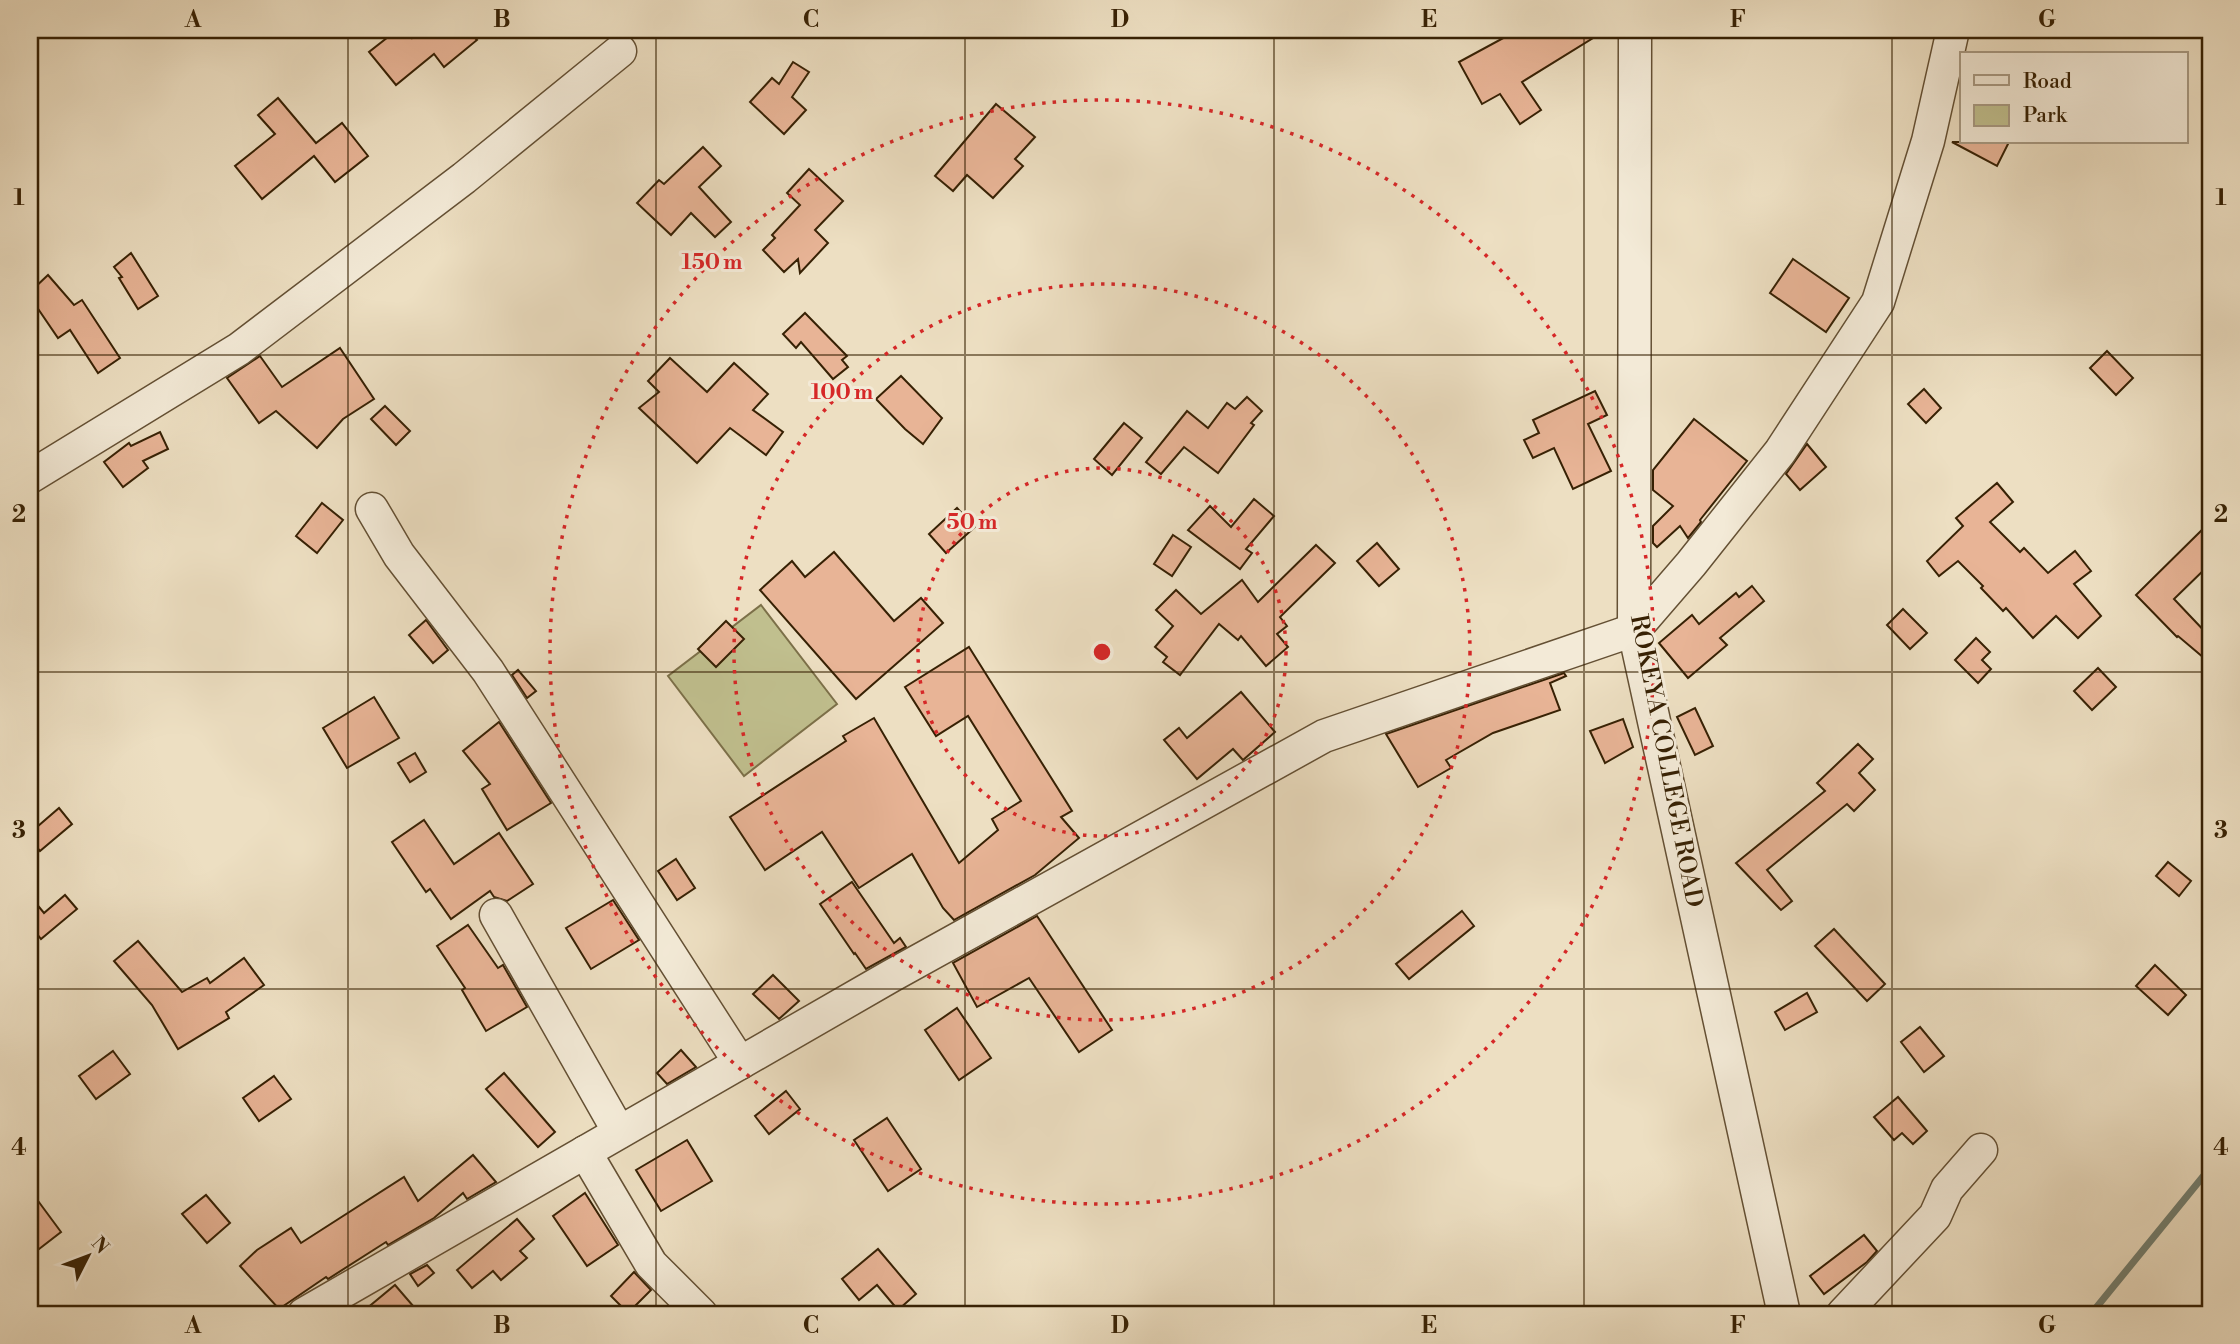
<svg xmlns="http://www.w3.org/2000/svg" width="2240" height="1344" font-family="'Libre Bodoni',serif">
	<style>
		.green { fill: #c0bf8e; stroke: #7c7049; stroke-width: 2 }
		.lines { fill: none; stroke-linecap: round; stroke-linejoin: round }
		.stream { stroke: #727e70; stroke-width: 7 }
		.building { fill: #e8b496; stroke: #372104; stroke-width: 2 }
		.minor-casing { stroke: #645034; stroke-width: 35 }
		.minor { stroke: #f3ead7; stroke-width: 32 }
		.grid { fill: none; stroke: #372104; stroke-width: 2; stroke-opacity: 0.55 }
		.ring { fill: none; stroke: #d62828; stroke-width: 3.5; stroke-dasharray: 3.5 7 }
		.labels { text-anchor: middle; dominant-baseline: central; stroke-width: 6; stroke-linejoin: round; paint-order: stroke }
		.street-label { font-size: 24px; fill: #372104; stroke: #f3ead7 }
		.centre { fill: #d62828; stroke: #f3ead7; stroke-width: 3.5 }
		.ring-label { font-size: 21px; text-anchor: middle; font-weight: bold; fill: #d62828; stroke: #f3ead7; stroke-width: 6; stroke-linejoin: round; paint-order: stroke }
		.neatline { fill: none; stroke: #372104; stroke-width: 2.5 }
		.grid-label { font-size: 23px; text-anchor: middle; font-weight: bold; fill: #372104 }
	</style>
	<rect width="100%" height="100%" fill="#eddfc2"/>
	<filter id="stains"><feTurbulence type="fractalNoise" baseFrequency=".00286" numOctaves="4"/><feColorMatrix values="0 0 0 0 .2 0 0 0 0 .09 0 0 0 0 .02 0 0 0 .5 -.17"/></filter>
	<radialGradient id="worn" r=".72"><stop offset=".6" stop-color="#630" stop-opacity="0"/><stop offset="1" stop-color="#630" stop-opacity=".3"/></radialGradient>
	<path class="green" d="M761 605 837 704 744 776 668 676Z"/>
	<g class="lines">
		<path class="stream" d="M2091 1314 2210 1168"/>
	</g>
	<g class="building">
		<path d="M397 30H406L412 38 423 30H468L477 40 444 67 434 54 396 85 369 52Z"/>
		<path d="M1518 30H1606L1522 82 1541 110 1520 124 1500 94 1482 104 1459 62Z"/>
		<path d="M793 62 809 72 792 97 806 110 784 134 750 102 772 78 779 84Z"/>
		<path d="M278 98 316 143 342 123 368 156 335 182 314 156 262 199 235 166 275 134 258 115Z"/>
		<path d="M996 104 1035 137 1015 159 1023 166 993 198 967 175 953 191 935 176Z"/>
		<path d="M1952 142H2009L1997 166Z"/>
		<path d="M703 147 721 166 699 187 731 222 715 237 691 213 671 235 637 203 659 180 664 184Z"/>
		<path d="M809 169 843 201 815 230 828 243 800 273 798 259 784 272 763 250 775 238 772 235 800 205 787 193Z"/>
		<path d="M131 253 158 296 138 309 119 278 122 277 114 267Z"/>
		<path d="M1793 259 1849 298 1826 332 1770 293Z"/>
		<path d="M48 275 74 305 82 300 120 358 98 373 70 330 58 338 30 297V292Z"/>
		<path d="M805 313 847 356 842 360 848 367 833 379 801 342 796 348 783 334Z"/>
		<path d="M340 348 374 399 343 419 317 448 276 411 259 423 227 378 260 356 282 387Z"/>
		<path d="M2107 351 2133 378 2116 395 2090 368Z"/>
		<path d="M670 358 707 392 734 363 768 394 753 410 783 432 766 455 730 428 697 463 639 408 659 392 648 381Z"/>
		<path d="M901 376 942 418 923 444 905 429 876 399Z"/>
		<path d="M1924 389 1941 408 1926 423 1908 404Z"/>
		<path d="M1595 391 1607 415 1588 424 1611 471 1573 489 1554 448 1533 458 1524 440 1539 433 1533 420Z"/>
		<path d="M1247 397 1262 411 1251 423 1254 425 1218 473 1184 447 1161 474 1146 462 1187 411 1208 428 1227 403 1235 409Z"/>
		<path d="M385 406 410 431 396 445 371 419Z"/>
		<path d="M1694 419 1747 461 1700 520 1701 522 1688 538 1680 526 1657 547 1653 543V526L1673 506 1653 490V470Z"/>
		<path d="M1124 423 1142 438 1112 475 1094 459Z"/>
		<path d="M160 432 168 449 143 461 148 468 123 487 104 462 129 443 131 446Z"/>
		<path d="M1807 444 1826 467 1800 490 1786 474Z"/>
		<path d="M1997 483 2013 502 1990 522 2020 552 2024 548 2048 573 2075 551 2091 571 2074 584 2101 616 2078 638 2056 616 2033 638 2006 608 2003 611 1981 588 1983 586 1958 561 1939 576 1927 561 1963 526 1956 518Z"/>
		<path d="M1254 499 1274 516 1246 549 1252 553 1240 569 1188 530 1210 506 1231 527Z"/>
		<path d="M322 503 343 520 317 553 296 536Z"/>
		<path d="M957 508 975 527 946 553 929 534Z"/>
		<path d="M2210 522V564L2174 599 2210 637V663L2178 636 2177 637 2136 595Z"/>
		<path d="M1173 535 1191 547 1172 576 1154 564Z"/>
		<path d="M1377 543 1399 569 1379 586 1357 561Z"/>
		<path d="M1316 545 1335 563 1280 617 1287 626 1277 634 1288 647 1266 666 1241 636 1238 640 1219 624 1180 675 1163 662 1167 657 1155 647 1173 626 1156 610 1176 590 1201 614 1242 580 1258 602Z"/>
		<path d="M834 552 894 621 921 598 943 623 856 699 760 590 792 561 805 577Z"/>
		<path d="M1752 586 1764 601 1720 638 1727 645 1688 678 1659 643 1692 615 1699 624 1736 593 1739 597Z"/>
		<path d="M1903 609 1927 633 1910 649 1887 625Z"/>
		<path d="M426 620 448 650 433 663 409 635Z"/>
		<path d="M726 621 744 639 716 667 698 649Z"/>
		<path d="M1976 638 1990 652 1982 660 1991 669 1978 683 1955 660Z"/>
		<path d="M969 647 1072 811 1061 817 1079 838 1035 875 954 920 943 908 912 854 859 888 822 832 765 870 730 817 846 741 843 736 874 718 959 863 998 830 992 819 1021 801 968 716 936 736 905 687Z"/>
		<path d="M2098 668 2116 687 2092 710 2074 691Z"/>
		<path d="M518 670 536 691 527 698 512 675Z"/>
		<path d="M1564 673 1566 676 1550 683 1560 710 1493 733 1446 760 1451 768 1418 787 1386 734Z"/>
		<path d="M1241 692 1275 732 1243 760 1233 749 1197 779 1164 740 1179 728 1187 738Z"/>
		<path d="M374 697 399 738 347 768 323 728Z"/>
		<path d="M1695 708 1713 746 1695 755 1677 717Z"/>
		<path d="M1623 719 1633 747 1605 763 1590 731Z"/>
		<path d="M499 722 551 803 507 830 482 789 490 784 463 751Z"/>
		<path d="M1858 744 1873 759 1859 773 1875 790 1854 811 1847 804 1767 870 1792 901 1781 910 1736 863 1825 791 1817 783Z"/>
		<path d="M415 753 426 772 410 782 398 763Z"/>
		<path d="M59 808 72 824 40 851 30 838V833Z"/>
		<path d="M424 820 454 864 499 833 533 884 507 901 494 897 490 891 451 919 430 889 426 892 392 842Z"/>
		<path d="M676 859 695 888 677 900 658 871Z"/>
		<path d="M2168 862 2191 881 2179 896 2156 876Z"/>
		<path d="M852 882 894 943 900 938 906 947 866 969 855 953 854 954 820 904Z"/>
		<path d="M65 895 77 909 41 939 30 925V896L44 913Z"/>
		<path d="M613 900 639 940 591 969 566 928Z"/>
		<path d="M1462 911 1474 926 1409 979 1396 964Z"/>
		<path d="M1037 916 1112 1030 1079 1052 1029 978 977 1007 953 963Z"/>
		<path d="M468 925 498 968 503 965 527 1007 486 1031 462 990 465 988 437 946Z"/>
		<path d="M1834 929 1885 984 1867 1001 1815 946Z"/>
		<path d="M138 941 182 992 207 978 210 983 244 958 264 985 226 1012 229 1018 178 1049 152 1005 114 961Z"/>
		<path d="M2155 965 2186 995 2168 1015 2136 986Z"/>
		<path d="M773 975 799 1001 779 1019 753 994Z"/>
		<path d="M1807 993 1817 1012 1785 1030 1775 1012Z"/>
		<path d="M957 1008 991 1058 959 1080 925 1030Z"/>
		<path d="M1920 1027 1944 1056 1924 1072 1901 1042Z"/>
		<path d="M681 1050 696 1067 667 1084 657 1073Z"/>
		<path d="M113 1051 130 1074 96 1099 79 1076Z"/>
		<path d="M504 1073 555 1132 538 1147 486 1089Z"/>
		<path d="M274 1076 291 1099 259 1121 243 1098Z"/>
		<path d="M786 1091 800 1109 769 1134 755 1116Z"/>
		<path d="M1898 1097 1927 1131 1913 1144 1902 1133 1894 1140 1874 1117Z"/>
		<path d="M887 1118 921 1169 888 1191 854 1140Z"/>
		<path d="M687 1140 712 1181 661 1211 636 1170Z"/>
		<path d="M473 1155 496 1182 467 1199 463 1193 434 1218 388 1245 386 1242 328 1279 326 1277 279 1309 240 1266 257 1250 291 1228 301 1243 404 1177 418 1201Z"/>
		<path d="M30 1190 61 1232 30 1256Z"/>
		<path d="M585 1193 618 1245 587 1266 553 1216Z"/>
		<path d="M206 1195 230 1223 207 1243 182 1214Z"/>
		<path d="M517 1219 534 1239 520 1251 527 1258 501 1280 493 1271 472 1288 457 1270Z"/>
		<path d="M1864 1235 1877 1251 1867 1262 1824 1294 1810 1276Z"/>
		<path d="M878 1249 916 1294 898 1310 877 1285 859 1300 842 1279Z"/>
		<path d="M427 1265 434 1273 418 1286 410 1274Z"/>
		<path d="M634 1272 651 1290 628 1313 611 1296Z"/>
		<path d="M395 1285 420 1314H360Z"/>
	</g>
	<g class="lines">
		<defs>
			<g id="minor">
				<path d="M1635 30 1634 630 1784 1314"/>
				<path d="M30 477 239 349 464 178 620 51"/>
				<path d="M372 509 399 555 488 671 740 1063"/>
				<path d="M496 915 619 1132"/>
				<path d="M585 1152 651 1264 701 1314"/>
				<path d="M304 1314 891 976 1324 736 1634 630 1691 564 1780 452 1878 302 1928 141 1953 30"/>
				<path d="M1843 1314 1935 1216 1947 1189 1981 1150"/>
			</g>
		</defs>
		<use href="#minor" class="minor-casing"/>
		<use href="#minor" class="minor"/>
	</g>
	<path class="grid" d="M348 30V1314M656 30V1314M965 30V1314M1274 30V1314M1584 30V1314M1892 30V1314M30 355H2210M30 672H2210M30 989H2210"/>
	<g class="ring">
		<circle cx="1102" cy="652" r="184"/>
		<circle cx="1102" cy="652" r="368"/>
		<circle cx="1102" cy="652" r="552"/>
	</g>
	<g class="labels">
		<g class="street-label">
			<text transform="translate(1666 761) rotate(79)">ROKEYA COLLEGE ROAD</text>
		</g>
	</g>
	<circle cx="1102" cy="652" r="10" class="centre"/>
	<g class="ring-label">
		<text x="712" y="269">150 m</text>
		<text x="842" y="399">100 m</text>
		<text x="972" y="529">50 m</text>
	</g>
	<rect width="2240" height="1344" fill="none" stroke="#eddfc2" stroke-width="77"/>
	<rect x="1960" y="52" width="228" height="91" fill="#f3ead7" stroke="#a89a83" stroke-width="2"/>
	<rect x="1974" y="75" width="35" height="10" fill="#f3ead7" stroke="#a89a83" stroke-width="2"/>
	<text x="2023" y="88" font-size="21" fill="#372104">Road</text>
	<rect x="1974" y="105" width="35" height="21" fill="#c0bf8e" stroke="#a89a83" stroke-width="2"/>
	<text x="2023" y="122" font-size="21" fill="#372104">Park</text>
	<g transform="translate(88 1256) rotate(48)" stroke="#f3ead7" stroke-width="5" paint-order="stroke">
	<path d="M0-5L12 26L0 18L-12 26Z" fill="#372104"/>
	<text y="-10" font-size="19" font-weight="bold" text-anchor="middle" fill="#372104">N</text>
	</g>
	<rect x="38" y="38" width="2164" height="1268" class="neatline"/>
	<g class="grid-label">
		<text x="193" y="27">A</text>
		<text x="502" y="27">B</text>
		<text x="811" y="27">C</text>
		<text x="1120" y="27">D</text>
		<text x="1429" y="27">E</text>
		<text x="1738" y="27">F</text>
		<text x="2047" y="27">G</text>
		<text x="19" y="205">1</text>
		<text x="2221" y="205">1</text>
		<text x="19" y="522">2</text>
		<text x="2221" y="522">2</text>
		<text x="19" y="838">3</text>
		<text x="2221" y="838">3</text>
		<text x="19" y="1155">4</text>
		<text x="2221" y="1155">4</text>
		<text x="193" y="1333">A</text>
		<text x="502" y="1333">B</text>
		<text x="811" y="1333">C</text>
		<text x="1120" y="1333">D</text>
		<text x="1429" y="1333">E</text>
		<text x="1738" y="1333">F</text>
		<text x="2047" y="1333">G</text>
	</g>
	<rect width="100%" height="100%" filter="url(#stains)"/>
	<rect width="100%" height="100%" fill="url(#worn)"/>
</svg>
